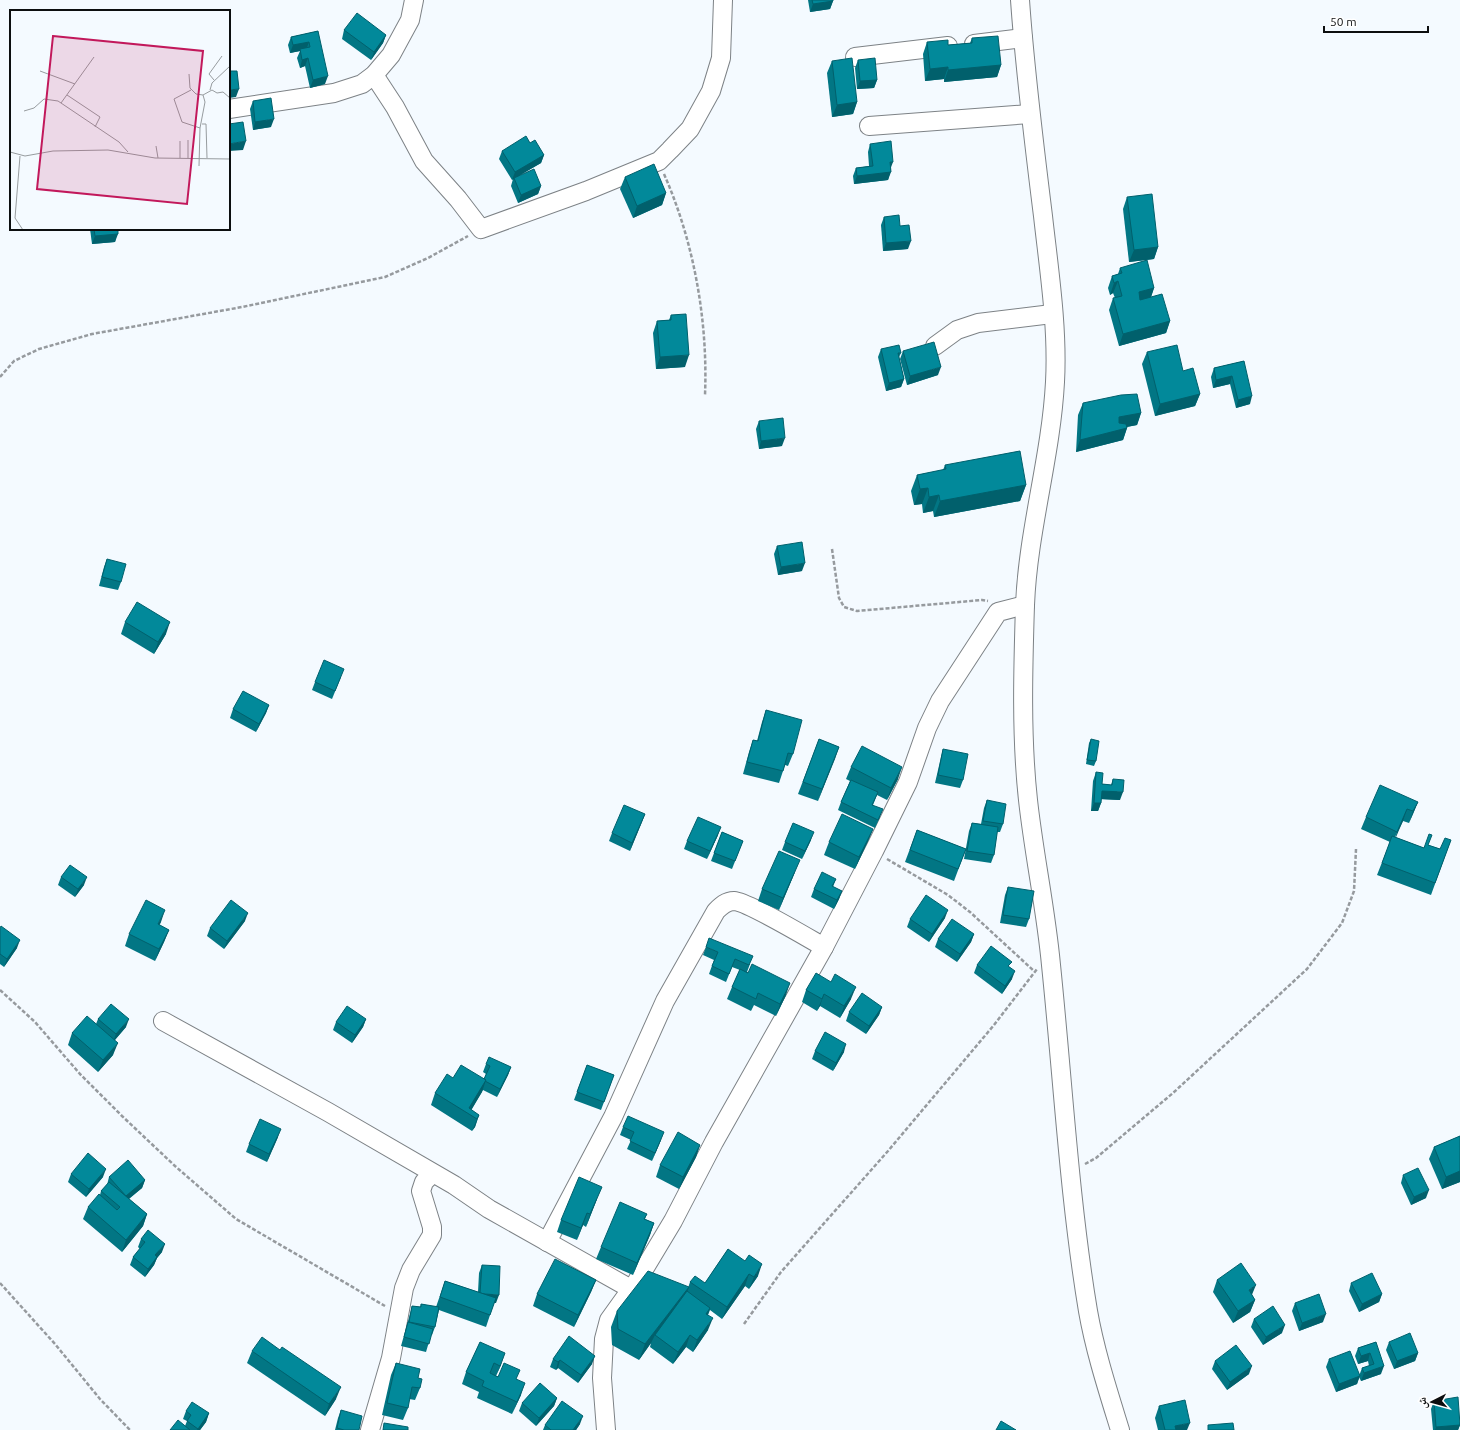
<svg xmlns="http://www.w3.org/2000/svg" width="1460" height="1430" font-family="Ubuntu,'Noto Naskh Arabic',sans-serif">
	<style>
		.lines { fill: none; stroke-linecap: round; stroke-linejoin: round }
		.minor-casing { stroke: #7d8286; stroke-width: 20 }
		.path { stroke: #969a9e; stroke-width: 2.5; stroke-dasharray: 4 2; stroke-linecap: butt }
		.minor { stroke: #fff; stroke-width: 18 }
		.wall { fill: #027684 }
		.shaded-wall { fill: #01606c }
		.building { fill: #02899a; stroke: #01606c }
		.inset-road { fill: none; stroke: #979c9f; stroke-width: 1 }
		.view { fill: #c2185b; fill-opacity: 0.15; stroke: #c2185b; stroke-width: 2 }
		.inset-edge { fill: none; stroke: #0c0e0f; stroke-width: 2 }
	</style>
	<rect width="100%" height="100%" fill="#f4faff"/>
	<g class="lines">
		<defs>
			<g id="minor">
				<path d="M1020 0C1025 72 1034 144 1043 216 1049 270 1058 328 1055 382 1051 457 1028 530 1025 605 1023 669 1021 736 1028 800 1034 855 1046 910 1051 965 1063 1081 1069 1197 1088 1311 1095 1351 1108 1391 1120 1430"/>
				<path d="M974 44 1023 38"/>
				<path d="M855 57 948 46"/>
				<path d="M374 75 395 107 424 161 458 199 481 229 586 191 659 161 670 150 690 129 711 91 721 58 723 0"/>
				<path d="M229 109 334 93 362 84 374 75 391 55 410 20 414 0"/>
				<path d="M869 126 1030 114"/>
				<path d="M935 346 957 330 978 323 1052 314"/>
				<path d="M163 1021 328 1112 454 1185 489 1209 631 1289"/>
				<path d="M547 1242 613 1117 665 1001 716 911C721 906 726 901 734 901 748 902 808 938 824 947"/>
				<path d="M370 1430 391 1358 404 1288 411 1270 432 1235V1227L421 1191 424 1182 432 1174"/>
				<path d="M606 1430 602 1378 604 1339 609 1320 637 1281 673 1221 714 1142 824 947 874 851 908 782 927 728 940 701 998 612 1025 605"/>
			</g>
		</defs>
		<use href="#minor" class="minor-casing"/>
		<g class="path">
			<path d="M664 174C694 242 708 321 705 395"/>
			<path d="M0 377 14 361 39 349 92 334 242 307 385 277 428 258 468 236"/>
			<path d="M832 549 839 598 844 607 857 611 982 600 988 601"/>
			<path d="M887 859 948 895 970 912 1034 971"/>
			<path d="M0 990 35 1022 80 1074 122 1116 175 1166 236 1219 385 1306"/>
			<path d="M1085 1164 1096 1158 1173 1093 1307 969 1342 923 1354 891 1356 849"/>
			<path d="M0 1283 55 1344 100 1399 130 1430"/>
			<path d="M744 1324 781 1272 888 1151 994 1025 1037 969"/>
		</g>
		<use href="#minor" class="minor"/>
	</g>
	<g class="wall">
		<path d="M808 0H833V1L830 9 810 12Z"/>
		<path d="M344 30 386 35 383 43 371 60 342 39Z"/>
		<path d="M318 31 325 84 310 88 305 66 300 68 297 58 300 51 290 53 288 45 291 37Z"/>
		<path d="M972 38 1001 65 997 77 944 82V79L925 81 923 54 927 42 948 45 970 43Z"/>
		<path d="M858 60 877 80 874 88 857 89 855 68Z"/>
		<path d="M832 61 857 102 853 114 832 117 827 73Z"/>
		<path d="M253 101 271 127 253 130 250 109Z"/>
		<path d="M530 143 544 155 541 163 518 176 541 186 538 194 518 203 511 186 513 179 512 180 499 159 502 151Z"/>
		<path d="M870 144 891 169 888 180 854 184 853 176 856 168 869 166 868 152Z"/>
		<path d="M625 177 666 193 662 205 633 218 620 189Z"/>
		<path d="M1127 197 1158 247 1154 259 1129 262 1123 209Z"/>
		<path d="M884 217 900 226 908 249 883 251 881 225Z"/>
		<path d="M90 229H118L115 242 92 244Z"/>
		<path d="M1120 268 1154 288 1151 297 1170 321 1166 333 1119 346 1109 310 1113 298H1115L1113 293 1110 295 1108 288 1112 276 1118 274Z"/>
		<path d="M671 315 685 367 656 369 653 333 657 321 669 320Z"/>
		<path d="M881 349 901 353 899 357 904 379 901 387 886 391 878 357Z"/>
		<path d="M903 351 938 375 907 385 900 359Z"/>
		<path d="M1147 352 1200 394 1195 406 1155 416 1142 364Z"/>
		<path d="M1244 361 1250 404 1236 408 1230 384 1213 388 1211 377 1214 368Z"/>
		<path d="M1083 403 1141 413 1137 425 1127 427V428L1123 440 1076 452 1078 415Z"/>
		<path d="M759 421 782 446 759 449 756 429Z"/>
		<path d="M945 465 1026 485 1020 501 934 517 933 511 923 513 922 504 914 505 911 491 917 475 943 470Z"/>
		<path d="M777 546 802 571 778 575 774 554Z"/>
		<path d="M107 559 121 582 118 590 99 586 104 567Z"/>
		<path d="M125 622 166 634 154 654 121 634Z"/>
		<path d="M341 677 332 699 312 690 315 682Z"/>
		<path d="M269 705 266 713 256 732 230 718 233 709Z"/>
		<path d="M766 710 793 754 788 766 785 765 779 783 743 774 749 752 753 740 757 741 762 722Z"/>
		<path d="M819 739 839 747 818 801 798 794Z"/>
		<path d="M1091 739 1096 761 1094 766 1086 764 1089 743Z"/>
		<path d="M943 749 963 780 960 788 935 783 941 757Z"/>
		<path d="M851 767 898 779 887 800 877 795 873 805 880 817 875 828 838 810 841 802 850 781 846 779Z"/>
		<path d="M1096 772 1102 784 1111 785 1113 779 1120 800 1101 799V803L1098 811H1091L1093 781Z"/>
		<path d="M987 800 1003 824 1000 832H997L994 855 991 863 964 859 969 831 972 823 981 824 984 808Z"/>
		<path d="M1418 802 1409 823 1403 821 1395 837 1424 848 1428 845 1440 849 1451 840 1431 895 1377 875 1390 842 1361 829 1366 817Z"/>
		<path d="M645 814 630 851 609 841 612 833Z"/>
		<path d="M873 829 868 841 855 869 824 855 829 842Z"/>
		<path d="M917 830 966 849 954 881 905 862Z"/>
		<path d="M722 832 743 841 732 869 711 861Z"/>
		<path d="M718 835 707 859 684 849 687 841Z"/>
		<path d="M811 840 802 859 782 850 785 842Z"/>
		<path d="M795 872 779 910 758 901 762 889Z"/>
		<path d="M61 877 84 885 75 897 58 885Z"/>
		<path d="M836 879 833 887 842 891 839 899 834 909 811 897 814 889Z"/>
		<path d="M1008 887 1029 919 1026 927 1000 923 1005 895Z"/>
		<path d="M945 918 929 942 907 927 910 919Z"/>
		<path d="M245 921 224 949 207 936 210 928Z"/>
		<path d="M161 922 159 925 169 930 164 942 155 961 125 946 129 934Z"/>
		<path d="M0 928 17 948 4 967 0 964Z"/>
		<path d="M974 934 971 942 957 962 935 947 938 939Z"/>
		<path d="M706 947 750 964 747 972 786 995 776 1016 754 1005 751 1011 727 999 732 987 740 970 732 967 726 982 709 974 714 960 703 955Z"/>
		<path d="M977 965 1010 967 1012 979 1002 994 974 973Z"/>
		<path d="M831 982 851 999 840 1018 820 1006 817 1011 802 1002 806 990Z"/>
		<path d="M882 1007 879 1015 866 1034 846 1021 849 1012Z"/>
		<path d="M98 1019 126 1027 115 1040 113 1055 98 1072 68 1045 72 1033 96 1024Z"/>
		<path d="M366 1019 363 1027 352 1043 333 1030 336 1022Z"/>
		<path d="M815 1051 844 1052 833 1071 812 1059Z"/>
		<path d="M486 1064 511 1067 508 1075 497 1097 483 1090 471 1110 479 1115 475 1127 472 1131 431 1105 435 1093 453 1078 484 1079 486 1074 483 1072Z"/>
		<path d="M587 1065 614 1075 601 1110 574 1100Z"/>
		<path d="M623 1127 661 1140 652 1161 627 1149 631 1140 620 1135Z"/>
		<path d="M1460 1136V1182L1442 1189 1429 1159 1434 1147Z"/>
		<path d="M278 1137 267 1162 246 1152 249 1144Z"/>
		<path d="M700 1145 696 1157 679 1189 656 1177 660 1165Z"/>
		<path d="M71 1174 103 1177 86 1197 68 1182Z"/>
		<path d="M1403 1175 1426 1198 1411 1205 1401 1183Z"/>
		<path d="M109 1177 145 1180 142 1188 129 1199 147 1214 143 1226 122 1252 83 1219 88 1207 100 1195 101 1191 107 1185Z"/>
		<path d="M597 1199 586 1227 583 1225 577 1240 557 1232 561 1220Z"/>
		<path d="M647 1214 645 1219 654 1223 650 1235 633 1275 596 1259 601 1247Z"/>
		<path d="M141 1239 162 1252 157 1258 154 1265 145 1277 130 1265 133 1257 140 1249 138 1247Z"/>
		<path d="M728 1249 758 1276 749 1289 745 1286 722 1319 710 1310 708 1315V1330L693 1352 686 1347 673 1364 650 1347 651 1343 639 1360 612 1345 611 1327 617 1311 689 1287 687 1291 690 1282 705 1283Z"/>
		<path d="M482 1265 496 1303H494L486 1327 439 1310 435 1327 432 1335H431L426 1352 401 1346 410 1314 412 1306 420 1307 421 1304 436 1307 445 1281 478 1292 479 1273Z"/>
		<path d="M596 1280 591 1292 574 1327 533 1306 537 1294Z"/>
		<path d="M1217 1280 1252 1295 1255 1300 1250 1312 1233 1323 1213 1292Z"/>
		<path d="M1351 1283 1382 1294 1379 1302 1359 1312 1349 1291Z"/>
		<path d="M1295 1303 1323 1322 1299 1331 1292 1311Z"/>
		<path d="M1254 1319 1282 1333 1263 1345 1251 1327Z"/>
		<path d="M480 1342 501 1365 496 1376 517 1379 521 1395 512 1414 477 1398 479 1392 462 1384 466 1372Z"/>
		<path d="M1376 1342 1381 1374 1361 1381 1359 1377 1357 1384 1336 1392 1326 1367 1329 1359 1359 1376 1362 1368 1369 1366 1368 1361 1358 1364 1355 1356 1358 1348Z"/>
		<path d="M1389 1342 1418 1353 1415 1361 1394 1369 1386 1350Z"/>
		<path d="M252 1351 336 1399 325 1416 247 1363Z"/>
		<path d="M553 1359 592 1364 578 1383 558 1368 556 1370 550 1367Z"/>
		<path d="M1215 1361 1249 1374 1227 1390 1212 1369Z"/>
		<path d="M396 1363 418 1378 420 1388 415 1400 409 1399 408 1408 403 1420 382 1415 391 1375Z"/>
		<path d="M557 1398 554 1406 536 1426 519 1411 522 1403Z"/>
		<path d="M1434 1401 1460 1423V1425L1458 1430H1433L1431 1409Z"/>
		<path d="M1159 1406 1187 1430H1158L1155 1418Z"/>
		<path d="M341 1410 359 1430H335L338 1418Z"/>
		<path d="M186 1411 209 1413 206 1422 200 1430H170L185 1426 187 1421 183 1419Z"/>
		<path d="M580 1424 576 1430H543L545 1425Z"/>
	</g>
	<g class="shaded-wall">
		<path d="M833 1 830 9 810 12 813 4Z"/>
		<path d="M386 35 383 43 371 60 374 52Z"/>
		<path d="M309 42 306 50 300 49V51L290 53 293 45Z"/>
		<path d="M308 58 305 66 300 68 302 60Z"/>
		<path d="M1001 65 997 77 944 82 948 70Z"/>
		<path d="M948 67 944 79 925 81 930 69Z"/>
		<path d="M328 76 325 84 310 88 313 80Z"/>
		<path d="M877 80 874 88 857 89 860 81Z"/>
		<path d="M239 89 236 97 229 98V90Z"/>
		<path d="M857 102 853 114 832 117 837 105Z"/>
		<path d="M274 119 271 127 253 130 255 122Z"/>
		<path d="M246 141 243 150 229 151V144Z"/>
		<path d="M544 155 541 163 512 180 515 172Z"/>
		<path d="M890 162H893L890 170Z"/>
		<path d="M891 172 888 180 854 184 857 176Z"/>
		<path d="M541 186 538 194 518 203 521 195Z"/>
		<path d="M666 193 662 205 633 218 637 206Z"/>
		<path d="M118 234 115 242 92 244 95 236Z"/>
		<path d="M911 241 908 249 883 251 886 243Z"/>
		<path d="M1158 247 1154 259 1129 262 1134 250Z"/>
		<path d="M1118 281 1113 293 1110 295 1114 283Z"/>
		<path d="M1154 288 1150 300 1134 304 1139 292Z"/>
		<path d="M1170 321 1166 333 1119 346 1123 334Z"/>
		<path d="M689 355 685 367 656 369 660 357Z"/>
		<path d="M941 367 938 375 907 385 910 376Z"/>
		<path d="M1232 376 1230 384 1213 388 1216 380Z"/>
		<path d="M904 379 901 387 886 391 889 383Z"/>
		<path d="M1200 394 1195 406 1155 416 1160 404Z"/>
		<path d="M1252 396 1250 404 1236 408 1238 400Z"/>
		<path d="M1141 413 1137 425 1115 429 1119 417Z"/>
		<path d="M1127 428 1123 440 1076 452 1080 440Z"/>
		<path d="M785 438 782 446 759 449 761 441Z"/>
		<path d="M1026 485 1020 501 934 517 940 501Z"/>
		<path d="M928 488 922 504 914 505 920 489Z"/>
		<path d="M939 495 933 511 923 513 929 497Z"/>
		<path d="M805 563 802 571 778 575 781 567Z"/>
		<path d="M170 622 166 634 154 654 158 642Z"/>
		<path d="M269 705 266 713 256 732 259 724Z"/>
		<path d="M839 747 835 759 818 801 822 789Z"/>
		<path d="M902 767 898 779 887 800 891 788Z"/>
		<path d="M1102 791 1123 792 1120 800 1099 799Z"/>
		<path d="M1418 802 1413 814 1409 823 1413 811Z"/>
		<path d="M1094 803H1101L1098 811H1091Z"/>
		<path d="M1407 809 1403 821 1393 844 1397 832Z"/>
		<path d="M645 814 642 822 630 851 632 843Z"/>
		<path d="M721 827 718 835 707 859 710 851Z"/>
		<path d="M873 829 868 841 855 869 859 857Z"/>
		<path d="M814 832 811 840 802 859 805 851Z"/>
		<path d="M800 860 795 872 779 910 783 898Z"/>
		<path d="M87 877 84 885 75 897 78 889Z"/>
		<path d="M842 891 839 899 834 909 837 900Z"/>
		<path d="M165 910 161 922 154 936 158 924Z"/>
		<path d="M948 910 945 918 929 942 932 934Z"/>
		<path d="M248 913 245 921 224 949 227 941Z"/>
		<path d="M169 930 164 942 155 961 159 949Z"/>
		<path d="M974 934 971 942 957 962 960 954Z"/>
		<path d="M20 940 17 948 4 967 7 959Z"/>
		<path d="M1015 971 1012 979 1002 994 1005 986Z"/>
		<path d="M790 983 786 995 776 1016 780 1004Z"/>
		<path d="M856 987 851 999 840 1018 844 1006Z"/>
		<path d="M824 994 820 1006 817 1011 822 999Z"/>
		<path d="M882 1007 879 1015 866 1034 869 1026Z"/>
		<path d="M129 1019 126 1027 113 1042 116 1034Z"/>
		<path d="M366 1019 363 1027 352 1043 355 1035Z"/>
		<path d="M118 1043 113 1055 98 1072 103 1060Z"/>
		<path d="M846 1044 844 1052 833 1071 836 1063Z"/>
		<path d="M511 1067 508 1075 497 1097 500 1089Z"/>
		<path d="M486 1080 482 1092 469 1114V1108Z"/>
		<path d="M479 1115 475 1127 472 1131 477 1119Z"/>
		<path d="M281 1129 278 1137 267 1162 269 1154Z"/>
		<path d="M664 1132 661 1140 652 1161 655 1153Z"/>
		<path d="M700 1145 696 1157 679 1189 683 1177Z"/>
		<path d="M106 1169 103 1177 86 1197 89 1189Z"/>
		<path d="M1460 1171V1182L1442 1189 1446 1177Z"/>
		<path d="M145 1180 142 1188 122 1204 125 1196Z"/>
		<path d="M602 1187 597 1199 586 1227 590 1214Z"/>
		<path d="M1429 1190 1426 1198 1411 1205 1414 1197Z"/>
		<path d="M587 1213 583 1225 577 1240 581 1228Z"/>
		<path d="M147 1214 143 1226 122 1252 126 1240Z"/>
		<path d="M654 1223 650 1235 633 1275 637 1263Z"/>
		<path d="M165 1244 162 1252 157 1258 154 1265 145 1277 148 1269 155 1255Z"/>
		<path d="M762 1264 758 1276 749 1289 754 1277Z"/>
		<path d="M749 1274 745 1286 722 1319 727 1307Z"/>
		<path d="M596 1280 591 1292 574 1327 578 1315Z"/>
		<path d="M1256 1285 1251 1297 1249 1290Z"/>
		<path d="M689 1287 683 1303 655 1335 651 1343 639 1360 645 1344Z"/>
		<path d="M480 1294 499 1295 496 1303 477 1302Z"/>
		<path d="M1382 1294 1379 1302 1359 1312 1362 1304Z"/>
		<path d="M1255 1300 1250 1312 1233 1323 1238 1311Z"/>
		<path d="M710 1308 706 1320V1314Z"/>
		<path d="M1326 1314 1323 1322 1299 1331 1302 1323Z"/>
		<path d="M713 1318 708 1330 693 1352 697 1340Z"/>
		<path d="M1285 1325 1282 1333 1263 1345 1266 1337Z"/>
		<path d="M690 1335 686 1347 673 1364 678 1352Z"/>
		<path d="M505 1353 501 1365 495 1378 500 1366Z"/>
		<path d="M1370 1353 1368 1361 1358 1364 1361 1356Z"/>
		<path d="M1418 1353 1415 1361 1394 1369 1397 1361Z"/>
		<path d="M595 1356 592 1364 578 1383 581 1375Z"/>
		<path d="M560 1360 558 1368 556 1370 558 1362Z"/>
		<path d="M1252 1366 1249 1374 1227 1390 1230 1382Z"/>
		<path d="M1384 1366 1381 1374 1361 1381 1364 1373Z"/>
		<path d="M1360 1376 1357 1384 1336 1392 1339 1384Z"/>
		<path d="M525 1383 521 1395 512 1414 517 1402Z"/>
		<path d="M341 1387 336 1399 325 1416 329 1404Z"/>
		<path d="M557 1398 554 1406 536 1426 539 1418Z"/>
		<path d="M209 1413 206 1422 200 1430H197Z"/>
		<path d="M583 1416 580 1424 576 1430H573Z"/>
		<path d="M1190 1423 1187 1430H1174L1175 1426Z"/>
		<path d="M1460 1425 1458 1430H1435L1436 1427Z"/>
	</g>
	<g class="building">
		<path d="M812 0H833V1L813 4Z"/>
		<path d="M357 13 386 35 374 52 344 30Z"/>
		<path d="M318 31 328 76 313 80 308 58 302 60 300 49 310 47 309 42 293 45 291 37Z"/>
		<path d="M998 36 1001 65 948 70V67L930 69 927 42 948 40V45L972 43V38Z"/>
		<path d="M852 58 857 102 837 105 832 61Z"/>
		<path d="M875 58 877 80 860 81 858 60Z"/>
		<path d="M229 71H237L239 89 229 90Z"/>
		<path d="M271 98 274 119 255 122 253 101Z"/>
		<path d="M243 122 246 141 229 144V124Z"/>
		<path d="M526 136 530 143 535 140 544 155 515 172 502 151Z"/>
		<path d="M891 141 893 162H890L891 172 857 176 856 168 873 166 870 144Z"/>
		<path d="M654 164 666 193 637 206 625 177Z"/>
		<path d="M534 169 541 186 521 195 514 178Z"/>
		<path d="M1152 194 1158 247 1134 250 1127 197Z"/>
		<path d="M899 215 900 226 909 225 911 241 886 243 884 217Z"/>
		<path d="M94 229H118V234L95 236Z"/>
		<path d="M1147 260 1154 288 1139 292 1140 300 1162 294 1170 321 1123 334 1113 298 1122 296 1118 281 1114 283 1112 276 1122 273 1120 268Z"/>
		<path d="M686 314 689 355 660 357 657 321 671 320V315Z"/>
		<path d="M934 342 941 367 910 376 903 351Z"/>
		<path d="M899 345 901 353H898L904 379 889 383 881 349Z"/>
		<path d="M1177 345 1183 371 1193 368 1200 394 1160 404 1147 352Z"/>
		<path d="M1244 361 1252 396 1238 400 1232 376 1216 380 1214 368Z"/>
		<path d="M1137 394 1141 413 1119 417V423L1126 424 1127 428 1080 440 1083 403 1121 395Z"/>
		<path d="M783 418 785 438 761 441 759 421Z"/>
		<path d="M1020 451 1026 485 940 501 939 495 929 497 928 488 920 489 917 475 946 469 945 465Z"/>
		<path d="M802 542 805 563 781 567 777 546Z"/>
		<path d="M107 559 126 564 121 582 102 577Z"/>
		<path d="M137 602 170 622 158 642 125 622Z"/>
		<path d="M324 660 344 669 335 691 315 682Z"/>
		<path d="M243 691 269 705 259 724 233 709Z"/>
		<path d="M766 710 802 720 793 754 788 753 783 771 747 762 753 740 758 741Z"/>
		<path d="M819 739 839 747 822 789 803 782Z"/>
		<path d="M1091 739 1099 741 1096 761 1087 760Z"/>
		<path d="M862 746 902 767 891 788 851 767Z"/>
		<path d="M943 749 968 754 963 780 938 775Z"/>
		<path d="M1096 772 1103 773 1102 784 1112 785 1113 779 1124 780 1123 792 1102 791 1101 803H1094Z"/>
		<path d="M851 780 878 792 872 805 883 809 878 820 841 802Z"/>
		<path d="M1380 785 1418 802 1413 811 1407 809 1397 832 1366 817Z"/>
		<path d="M987 800 1006 804 1003 824 983 821Z"/>
		<path d="M624 805 645 814 632 843 612 833Z"/>
		<path d="M842 814 873 829 859 857 829 842Z"/>
		<path d="M698 817 721 827 710 851 687 841Z"/>
		<path d="M793 823 814 832 805 851 785 842Z"/>
		<path d="M972 823 998 827 994 855 967 851Z"/>
		<path d="M917 830 966 849 958 869 910 850Z"/>
		<path d="M722 832 743 841 735 861 714 853Z"/>
		<path d="M1429 834 1432 835 1428 845 1440 849 1445 838 1451 840 1435 883 1382 863 1392 836 1424 848Z"/>
		<path d="M779 851 800 860 783 898 762 889Z"/>
		<path d="M70 865 87 877 78 889 61 877Z"/>
		<path d="M822 872 836 879 832 886 842 891 837 900 814 889Z"/>
		<path d="M1008 887 1034 891 1029 919 1003 915Z"/>
		<path d="M926 895 948 910 932 934 910 919Z"/>
		<path d="M146 900 165 910 158 924 169 930 159 949 129 934Z"/>
		<path d="M231 900 248 913 227 941 210 928Z"/>
		<path d="M952 919 974 934 960 954 938 939Z"/>
		<path d="M1 926 20 940 7 959 0 954V928Z"/>
		<path d="M709 938 753 956 749 965 735 959 729 974 712 966 718 952 706 947Z"/>
		<path d="M991 946 1012 962 1008 966 1015 971 1005 986 977 965Z"/>
		<path d="M752 964 790 983 780 1004 758 993 756 999 732 987 740 969 748 973Z"/>
		<path d="M816 973 831 982 835 974 856 987 844 1006 824 994 822 999 806 990Z"/>
		<path d="M862 993 882 1007 869 1026 849 1012Z"/>
		<path d="M111 1004 129 1019 116 1034 98 1019Z"/>
		<path d="M347 1006 366 1019 355 1035 336 1022Z"/>
		<path d="M87 1016 118 1043 103 1060 72 1033Z"/>
		<path d="M825 1032 846 1044 836 1063 815 1051Z"/>
		<path d="M489 1057 511 1067 500 1089 485 1081 486 1080 484 1079 490 1066 486 1064Z"/>
		<path d="M461 1065 486 1080 469 1108 479 1115 477 1119 435 1093 447 1074 453 1078Z"/>
		<path d="M587 1065 614 1075 604 1102 577 1092Z"/>
		<path d="M628 1116 664 1132 655 1153 630 1141 634 1132 623 1127Z"/>
		<path d="M260 1119 281 1129 269 1154 249 1144Z"/>
		<path d="M678 1132 700 1145 683 1177 660 1165Z"/>
		<path d="M1460 1136V1171L1446 1177 1434 1147Z"/>
		<path d="M88 1153 106 1169 89 1189 71 1174Z"/>
		<path d="M128 1160 145 1180 126 1196 109 1177Z"/>
		<path d="M1418 1168 1429 1190 1414 1197 1403 1175Z"/>
		<path d="M579 1177 602 1187 590 1214 587 1213 581 1228 561 1220Z"/>
		<path d="M109 1182 147 1214 126 1240 88 1207 99 1194 117 1210 120 1207 101 1191Z"/>
		<path d="M620 1202 647 1214 644 1219 654 1223 637 1263 601 1247Z"/>
		<path d="M148 1230 165 1244 155 1255 157 1257 148 1269 133 1257 145 1242 141 1239Z"/>
		<path d="M728 1249 745 1261 749 1255 762 1264 754 1277 749 1274 727 1307 690 1282 695 1276 705 1283Z"/>
		<path d="M555 1259 596 1280 578 1315 537 1294Z"/>
		<path d="M1241 1263 1256 1285 1249 1290 1255 1300 1238 1311 1217 1280Z"/>
		<path d="M482 1265 500 1266 499 1295 485 1294 480 1293Z"/>
		<path d="M648 1271 689 1287 645 1344 618 1329 617 1311Z"/>
		<path d="M1372 1273 1382 1294 1362 1304 1351 1283Z"/>
		<path d="M445 1281 496 1298 490 1315 440 1297Z"/>
		<path d="M687 1291 710 1308 706 1314 713 1318 697 1340 690 1335 678 1352 655 1335Z"/>
		<path d="M1319 1294 1326 1314 1302 1323 1295 1303Z"/>
		<path d="M421 1304 439 1307 435 1327 409 1322 412 1306 421 1307Z"/>
		<path d="M1273 1306 1285 1325 1266 1337 1254 1319Z"/>
		<path d="M408 1322 433 1329 429 1344 404 1337Z"/>
		<path d="M1410 1333 1418 1353 1397 1361 1389 1342Z"/>
		<path d="M569 1336 595 1356 581 1375 560 1360 558 1362 553 1359Z"/>
		<path d="M262 1337 280 1350 282 1347 341 1387 329 1404 252 1351Z"/>
		<path d="M480 1342 505 1353 500 1366 494 1363 490 1373 498 1377 504 1363 520 1370 516 1379 525 1383 517 1402 482 1386 484 1381 466 1372Z"/>
		<path d="M1376 1342 1384 1366 1364 1373 1362 1368 1374 1364 1370 1353 1361 1356 1358 1348Z"/>
		<path d="M1236 1345 1252 1366 1230 1382 1215 1361Z"/>
		<path d="M1350 1351 1360 1376 1339 1384 1329 1359Z"/>
		<path d="M396 1363 420 1369 418 1378 422 1379 420 1388 412 1387 408 1408 387 1403Z"/>
		<path d="M540 1383 557 1398 539 1418 522 1403Z"/>
		<path d="M1458 1397 1460 1425 1436 1427 1434 1401Z"/>
		<path d="M1185 1400 1190 1423 1175 1426 1176 1430H1165L1159 1406Z"/>
		<path d="M562 1401 583 1416 573 1430H551L545 1425Z"/>
		<path d="M192 1402 209 1413 198 1429 187 1421 191 1415 186 1411Z"/>
		<path d="M341 1410 362 1416 359 1430H344L337 1428Z"/>
		<path d="M178 1420 190 1430H170Z"/>
		<path d="M1001 1421 1016 1430H996Z"/>
		<path d="M384 1423 408 1427V1430H383Z"/>
		<path d="M1233 1423 1234 1430H1208V1425Z"/>
	</g>
	<g transform="translate(10 10)">
		<rect width="220" height="220" fill="#f4faff"/>
		<path class="inset-road" d="M30 61 65 74M179 64 180 78 186 84 193 85 202 80 207 83 213 82 220 88M204 70 199 64 212 46M181 80 164 89 172 112 190 118M200 80 202 73 220 56M57 85 90 107 85 117M51 93 84 47M14 101 24 98 34 89 48 91 109 132 118 142M192 114H196L197 148M178 130V148M146 136 148 148M0 142 15 146 43 141 98 140 145 148 220 149M10 146 5 208 13 220M170 148V131M189 156 190 118 195 92 193 85"/>
		<path class="view" d="M43 26 193 41 177 194 27 179Z"/>
		<rect width="220" height="220" class="inset-edge"/>
	</g>
	<g transform="translate(1432 1402) rotate(264)" stroke="#ffffff" stroke-width="3" paint-order="stroke">
	<path d="M0-3L7 15L0 10L-7 15Z" fill="#0c0e0f"/>
	<text y="-6" font-size="11" font-weight="bold" text-anchor="middle" fill="#0c0e0f">ش</text>
	</g>
	<path d="M1324 26v6h104v-6" fill="none" stroke="#0c0e0f" stroke-width="2"/>
	<text x="1330" y="26" font-size="12" fill="#0c0e0f" stroke="#ffffff" stroke-width="3" paint-order="stroke">50 m</text>
</svg>
